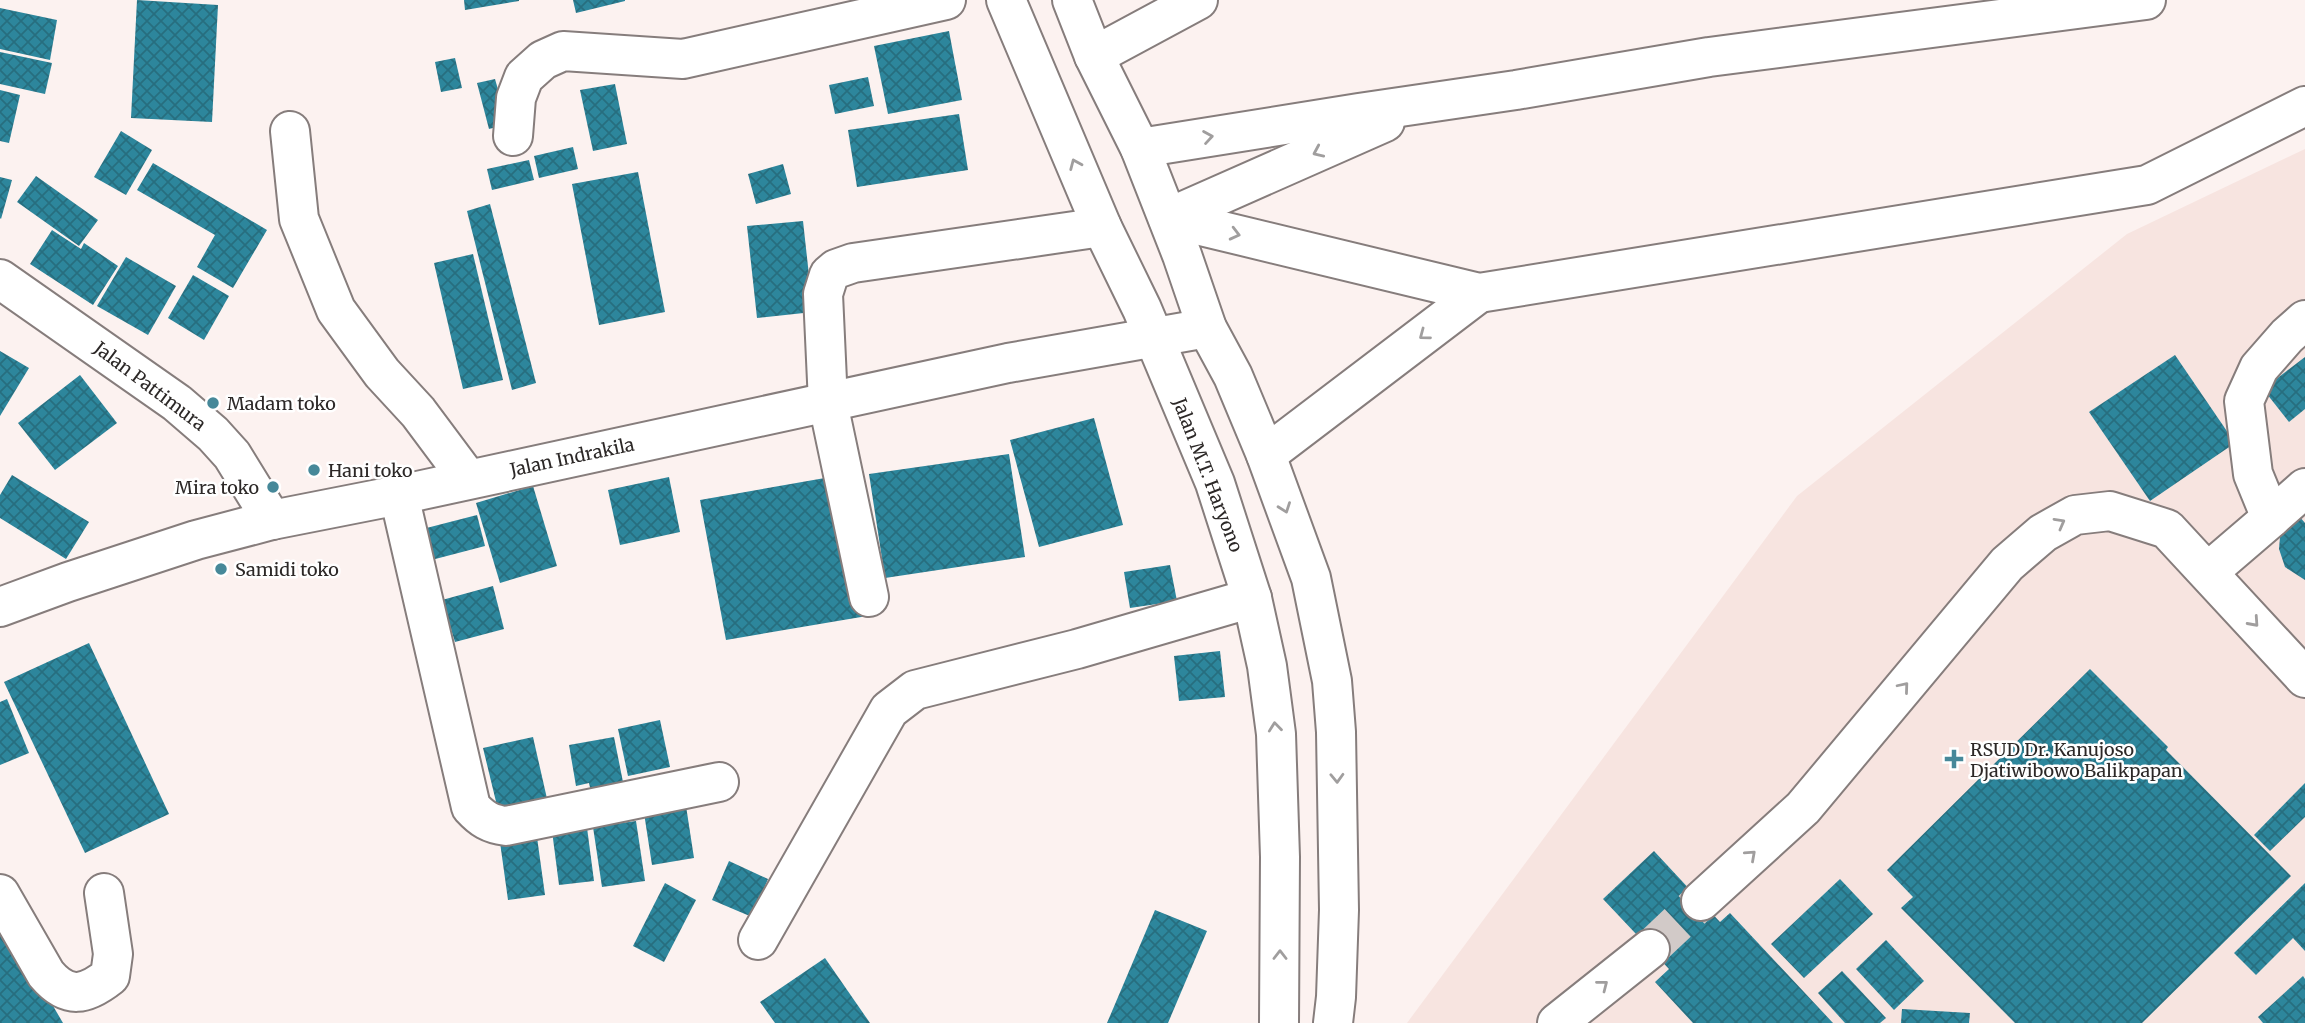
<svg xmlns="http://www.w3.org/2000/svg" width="2305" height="1023" font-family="Merriweather,serif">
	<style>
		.built { fill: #f7e4e0 }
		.building { fill: url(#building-cross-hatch) }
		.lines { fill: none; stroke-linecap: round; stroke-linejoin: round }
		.minor-tunnel { stroke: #d2cac8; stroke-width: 38; stroke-dasharray: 38 19; stroke-linecap: butt }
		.minor-casing { stroke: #867d7c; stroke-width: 42 }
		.highway-casing { stroke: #867d7c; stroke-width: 42 }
		.minor { stroke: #fff; stroke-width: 38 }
		.highway { stroke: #fff; stroke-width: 38 }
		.oneway { stroke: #a09e9e }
		.poi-dot { fill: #468899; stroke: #fff; stroke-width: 2.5 }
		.labels { text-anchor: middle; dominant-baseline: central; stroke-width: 5; stroke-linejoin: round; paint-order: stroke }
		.street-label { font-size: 18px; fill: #2c2827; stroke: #fff }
		.poi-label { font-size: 18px; fill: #2c2827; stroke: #fff; text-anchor: start }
	</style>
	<defs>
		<pattern id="building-cross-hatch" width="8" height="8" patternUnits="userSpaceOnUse" patternTransform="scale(1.75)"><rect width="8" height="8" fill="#2d869c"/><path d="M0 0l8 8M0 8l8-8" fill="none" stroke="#276e7f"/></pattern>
	</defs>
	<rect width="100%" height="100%" fill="#fcf2f0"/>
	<path class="built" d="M2305 149V1023H1407L1797 496 2127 234Z"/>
	<g class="building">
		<path d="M137 0 218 5 212 122 131 118Z"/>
		<path d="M464 0H519V1L465 10Z"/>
		<path d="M573 0H625V1L576 13Z"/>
		<path d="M0 8 57 20 50 60 0 49Z"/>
		<path d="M949 31 962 100 888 114 874 46Z"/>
		<path d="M0 52 52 63 45 94 0 84Z"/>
		<path d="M455 58 462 88 441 92 435 62Z"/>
		<path d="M868 77 874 106 835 114 829 85Z"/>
		<path d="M495 79 508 124 489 129 477 83Z"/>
		<path d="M615 84 627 144 593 151 580 90Z"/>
		<path d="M0 90 20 95 9 143 0 141Z"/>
		<path d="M959 114 968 170 857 187 848 130Z"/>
		<path d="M121 131 152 150 126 195 94 177Z"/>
		<path d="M573 147 578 169 539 178 534 156Z"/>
		<path d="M529 160 534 180 492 190 487 169Z"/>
		<path d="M153 163 267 230 233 288 197 267 215 235 137 190Z"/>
		<path d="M783 164 791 194 756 204 748 174Z"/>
		<path d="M638 172 665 312 599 325 572 184Z"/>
		<path d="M36 176 98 220 79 246 17 202Z"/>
		<path d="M0 177 12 180 1 219 0 218Z"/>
		<path d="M490 204 536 383 512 390 467 211Z"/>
		<path d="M803 221 813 312 757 318 747 226Z"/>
		<path d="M52 230 81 249 84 243 118 266 93 305 30 264Z"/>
		<path d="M473 254 503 380 463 389 434 263Z"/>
		<path d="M126 257 176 286 148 335 97 306Z"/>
		<path d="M193 275 229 296 204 340 168 318Z"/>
		<path d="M0 351 29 368 0 416Z"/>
		<path d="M2175 355 2235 443 2150 501 2089 412Z"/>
		<path d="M2305 357V409L2289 422 2263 389Z"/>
		<path d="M80 375 117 423 55 470 18 423Z"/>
		<path d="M1094 418 1123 525 1039 547 1010 440Z"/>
		<path d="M1009 454 1025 557 885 578 869 474Z"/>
		<path d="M12 475 89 522 66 559 0 518V495Z"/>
		<path d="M842 475 867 616 726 640 700 500Z"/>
		<path d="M669 477 680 532 620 545 608 490Z"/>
		<path d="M533 486 557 566 500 583 476 503Z"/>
		<path d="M477 515 485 546 420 563 411 532Z"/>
		<path d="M2299 516 2305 523V580L2285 567 2279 549 2280 537Z"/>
		<path d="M1170 565 1177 601 1130 608 1124 572Z"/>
		<path d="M493 586 504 629 455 642 442 600Z"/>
		<path d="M89 643 169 814 85 853 4 682Z"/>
		<path d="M1220 651 1225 697 1179 701 1174 656Z"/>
		<path d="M2090 669 2168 747 2166 750 2291 876 2142 1023H2015L1901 908 1913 897 1887 870Z"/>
		<path d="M7 699 29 753 0 765V702Z"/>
		<path d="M660 720 670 767 628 776 618 729Z"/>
		<path d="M533 737 548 803 499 814 483 748Z"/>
		<path d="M614 737 624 787 591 792 589 783 576 786 569 745Z"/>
		<path d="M2305 783V817L2270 851 2254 835Z"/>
		<path d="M686 806 694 858 652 865 644 813Z"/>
		<path d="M586 820 594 881 559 885 551 823Z"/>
		<path d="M636 821 645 881 602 887 593 827Z"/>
		<path d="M536 830 545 895 508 900 499 835Z"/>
		<path d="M1654 851 1720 922 1730 913 1833 1023H1693L1655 982 1669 969 1603 899Z"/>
		<path d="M729 861 768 879 752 917 712 900Z"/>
		<path d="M1840 879 1873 914 1804 978 1771 944Z"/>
		<path d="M665 883 696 900 664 962 633 946Z"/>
		<path d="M2305 883V951L2293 938 2256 975 2234 953Z"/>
		<path d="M1155 910 1207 931 1168 1023H1107Z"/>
		<path d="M0 915 63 1023H0Z"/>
		<path d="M1886 940 1924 981 1894 1010 1856 969Z"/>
		<path d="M825 958 870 1023H775L760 1002Z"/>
		<path d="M1842 971 1886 1018 1880 1023H1845L1818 993Z"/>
		<path d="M2303 976 2305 979V1023H2263L2258 1017Z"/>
		<path d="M1902 1009 1970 1013 1969 1023H1901Z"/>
	</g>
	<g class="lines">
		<path class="minor-tunnel" d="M1650 949 1701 901"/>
		<defs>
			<g id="minor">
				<path d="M1094 56 1198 0"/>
				<path d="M290 131 299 219 336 310 382 373 418 412 468 479"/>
				<path d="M513 136 516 98 524 77 543 60 563 51 683 59 946 0"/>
				<path d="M1140 148 1359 113 1516 90 1709 57 2146 0"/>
				<path d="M1168 218 1479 293 2147 185 2305 106"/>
				<path d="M1168 218 1385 122"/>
				<path d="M0 279 177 403 213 434 232 455 272 520"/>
				<path d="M1266 455 1479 293"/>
				<path d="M399 495 471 807C482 819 490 824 506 826L719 782"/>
				<path d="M2271 518 2305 488"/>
				<path d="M2208 572 2271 518 2253 474 2244 401 2259 368 2287 336 2305 320"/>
				<path d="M869 597 828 403 823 294 829 275 836 269 853 263 1102 227"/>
				<path d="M0 607 68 582 196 540 272 520 399 495 1008 363 1207 328"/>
				<path d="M0 894 46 974C68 1000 86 995 110 976L113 954 104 893"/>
				<path d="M1701 901 1803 808 2007 564 2043 533 2075 515 2110 511 2167 529 2305 678"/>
				<path d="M758 940 889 710 915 690 1077 649 1252 598"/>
				<path d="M1557 1023 1650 949"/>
			</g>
			<g id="highway">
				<path d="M1006 0 1102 227 1142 309 1215 483 1252 598 1267 666 1276 734 1280 857 1279 1023"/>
				<path d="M1072 0 1094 56 1140 148 1182 255 1207 328 1233 376 1266 455 1311 578 1332 681 1336 732 1339 910 1336 997 1333 1023"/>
			</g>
		</defs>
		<use href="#minor" class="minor-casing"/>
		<use href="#highway" class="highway-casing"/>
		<use href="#minor" class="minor"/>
		<use href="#highway" class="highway"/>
	</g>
	<defs><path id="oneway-chevron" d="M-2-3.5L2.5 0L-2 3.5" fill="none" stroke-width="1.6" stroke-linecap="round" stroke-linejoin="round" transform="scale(1.75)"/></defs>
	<g class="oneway">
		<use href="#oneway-chevron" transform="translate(1208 137) rotate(-9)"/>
		<use href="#oneway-chevron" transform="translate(1318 152) rotate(156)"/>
		<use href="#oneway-chevron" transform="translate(1075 164) rotate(-113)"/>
		<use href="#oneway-chevron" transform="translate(1235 234) rotate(14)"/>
		<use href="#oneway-chevron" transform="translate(1424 335) rotate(143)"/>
		<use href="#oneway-chevron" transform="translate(1285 508) rotate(70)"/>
		<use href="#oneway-chevron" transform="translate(2060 523) rotate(-29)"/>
		<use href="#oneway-chevron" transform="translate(2254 622) rotate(48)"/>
		<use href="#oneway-chevron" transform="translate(1904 687) rotate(-50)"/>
		<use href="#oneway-chevron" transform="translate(1275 727) rotate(-96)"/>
		<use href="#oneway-chevron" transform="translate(1337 778) rotate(88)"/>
		<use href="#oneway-chevron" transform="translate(1751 855) rotate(-42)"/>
		<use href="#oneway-chevron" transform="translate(1280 955) rotate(-90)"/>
		<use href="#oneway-chevron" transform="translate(1603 985) rotate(-38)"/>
	</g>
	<g class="poi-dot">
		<circle cx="213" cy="403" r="7"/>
		<circle cx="314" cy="470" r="7"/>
		<circle cx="273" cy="487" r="7"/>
		<circle cx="221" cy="569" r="7"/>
		<path d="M1950.5 748.5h7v7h7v7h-7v7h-7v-7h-7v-7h7z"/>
	</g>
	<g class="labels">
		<g class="street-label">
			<text transform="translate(150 386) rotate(37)">Jalan Pattimura</text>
			<text transform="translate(572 457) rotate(-12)">Jalan Indrakila</text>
			<text transform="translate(1208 475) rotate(69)">Jalan M.T. Haryono</text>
		</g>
		<g class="poi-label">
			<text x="227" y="403">Madam toko</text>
			<text x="328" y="470">Hani toko</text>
			<text x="259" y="487" text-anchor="end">Mira toko</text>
			<text x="235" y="569">Samidi toko</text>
			<text x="1970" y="749">RSUD Dr. Kanujoso<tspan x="1970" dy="21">Djatiwibowo Balikpapan</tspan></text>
		</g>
	</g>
</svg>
